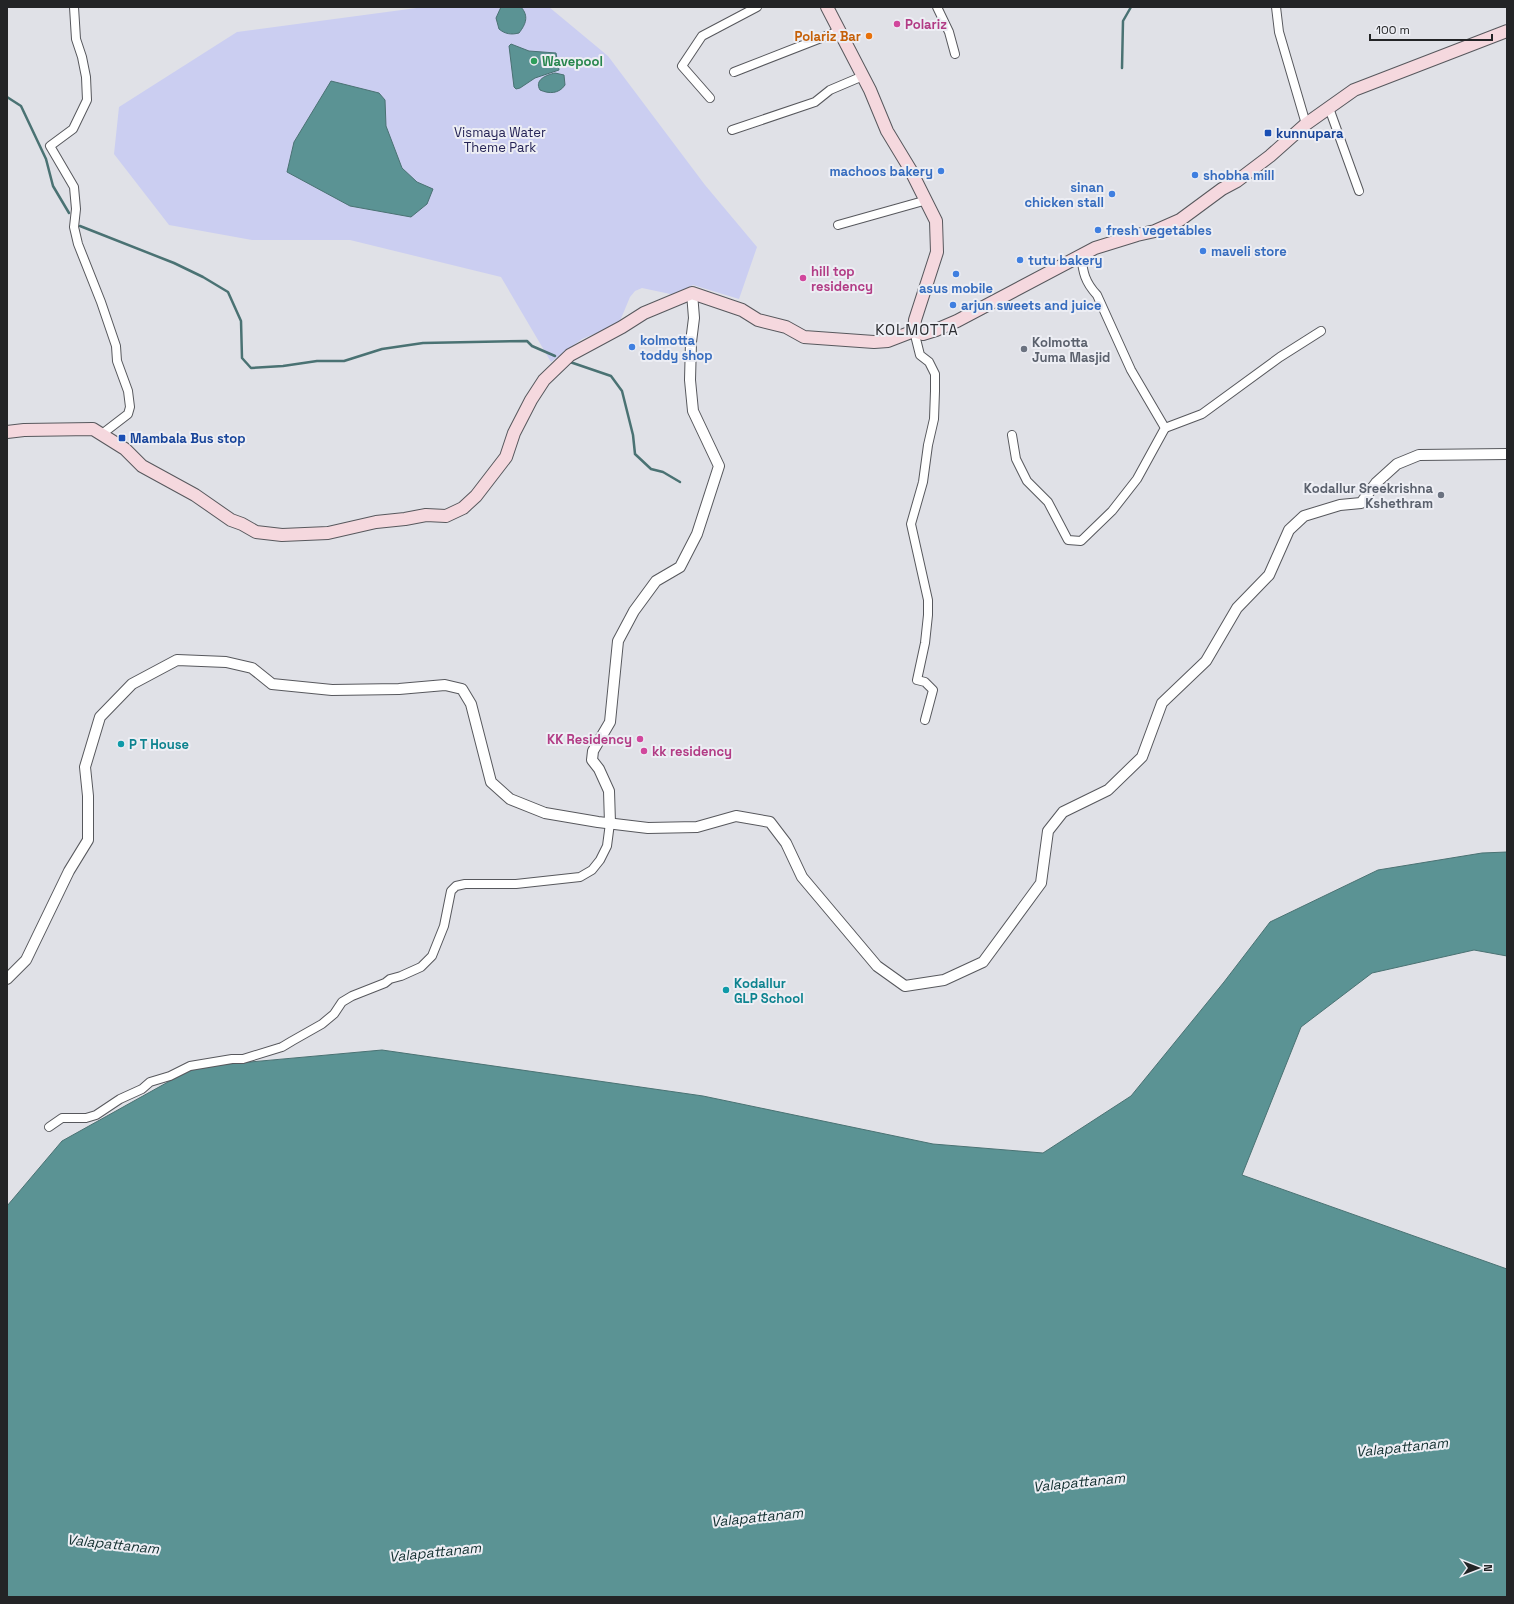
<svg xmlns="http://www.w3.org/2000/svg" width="1514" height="1604" font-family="'Space Grotesk',sans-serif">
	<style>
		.green { fill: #cbcef1 }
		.water { fill: #5b9394; stroke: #4a7273 }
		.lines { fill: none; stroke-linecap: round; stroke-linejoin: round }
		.stream { stroke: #4a7273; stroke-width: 2.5 }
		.minor-casing { stroke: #57585d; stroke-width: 10 }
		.tertiary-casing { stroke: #57585d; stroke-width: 12 }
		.secondary-casing { stroke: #57585d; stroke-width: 14 }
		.minor { stroke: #fff; stroke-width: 8 }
		.tertiary { stroke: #fff; stroke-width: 10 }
		.secondary { stroke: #f5d8de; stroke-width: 12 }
		.hotel-dot { fill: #d1479c; stroke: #edeef4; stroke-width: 1.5 }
		.food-dot { fill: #e8710a; stroke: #edeef4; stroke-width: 1.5 }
		.leisure-dot { fill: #2e9e5b; stroke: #edeef4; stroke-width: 1.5 }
		.transit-dot { fill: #1a4fb4; stroke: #edeef4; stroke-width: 1.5 }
		.shop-dot { fill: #3f7fe0; stroke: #edeef4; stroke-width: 1.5 }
		.worship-dot { fill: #6b7280; stroke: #edeef4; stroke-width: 1.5 }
		.culture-dot { fill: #0f9aa8; stroke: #edeef4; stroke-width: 1.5 }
		.labels { text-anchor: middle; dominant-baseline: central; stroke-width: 4; stroke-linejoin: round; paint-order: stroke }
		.hotel-label { font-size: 13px; font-weight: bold; fill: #b23c85; stroke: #edeef4; text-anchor: start }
		.food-label { font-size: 13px; font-weight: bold; fill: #c56008; stroke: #edeef4; text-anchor: end }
		.leisure-label { font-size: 13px; font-weight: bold; fill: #27864d; stroke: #edeef4; text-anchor: start }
		.park-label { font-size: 13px; fill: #252456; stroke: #edeef4 }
		.transit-label { font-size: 13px; font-weight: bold; fill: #164399; stroke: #edeef4; text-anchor: start }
		.shop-label { font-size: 13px; font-weight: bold; fill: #366cbe; stroke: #edeef4; text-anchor: start }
		.worship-label { font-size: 13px; font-weight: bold; fill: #5b616d; stroke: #edeef4; text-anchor: start }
		.culture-label { font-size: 13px; font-weight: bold; fill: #0d838f; stroke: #edeef4; text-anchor: start }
		.water-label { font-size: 14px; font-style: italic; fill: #112f2f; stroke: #edeef4 }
		.quarter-label { font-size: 15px; letter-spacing: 1px; fill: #2b2c30; stroke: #edeef4 }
	</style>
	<rect width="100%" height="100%" fill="#e0e1e7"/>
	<path class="green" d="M424 7H549L608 56 705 185 757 247 739 299 693 285 675 295 642 288 635 291 630 297 620 321 614 326 582 339 551 362 501 277 350 240H252L169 225 114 154 119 107 237 32Z"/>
	<g class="water">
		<path d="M501 7H521C529 16 526 24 519 33 511 35 505 34 499 29L496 18Z"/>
		<path d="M511 44 529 51 556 53 559 70 535 78 520 88 516 89 514 87 509 46Z"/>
		<path d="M555 73 564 75 565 85C559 94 549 94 540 90 534 80 546 75 555 73Z"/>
		<path d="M331 81 379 93 385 100 386 126 402 168 417 182 433 189 427 204 411 217 350 206 287 172 294 142Z"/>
		<path d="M1507 852V956L1474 950 1372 973 1301 1027 1242 1175 1507 1269V1597H7V1206L62 1141 195 1067 382 1050 703 1096 933 1144 1043 1153 1131 1096 1224 982 1270 922 1378 870 1482 853Z"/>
	</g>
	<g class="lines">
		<g class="stream">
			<path d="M1122 68 1123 21 1131 7"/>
			<path d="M7 97 21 106 46 159 53 186 69 213"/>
			<path d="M80 226 174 263 203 277 228 292 241 321 242 358 251 368 283 366 317 361H344L382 349 423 343 527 341 532 346 555 356"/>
			<path d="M570 362 611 376 622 391 633 435 635 454 651 469 663 472 680 482"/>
		</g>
		<defs>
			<g id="minor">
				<path d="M74 7 76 39 82 57 86 77 87 100 73 129 50 146 74 187 76 209 74 227 78 244 101 302 116 346 117 361 128 391 130 407 128 414 102 434"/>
				<path d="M937 7 949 32 955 54"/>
				<path d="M1276 7 1279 32 1306 124"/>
				<path d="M734 72 839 31"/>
				<path d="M710 98 682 66 702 36 757 7"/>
				<path d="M1329 108 1359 191"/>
				<path d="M732 130 815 102 830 90 863 76"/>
				<path d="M838 225 927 200"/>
				<path d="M914 331 920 355 929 362 935 374V391L934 419 928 445 923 482 911 524 928 600V615L925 643 917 680 925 682 933 690 925 720"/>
				<path d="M1165 428 1202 414 1280 357 1321 331"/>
				<path d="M1012 435 1016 459 1027 481 1048 502 1068 540 1081 541 1112 511 1137 479 1165 428 1131 370 1097 295C1085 282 1083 273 1081 255"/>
				<path d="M49 1127 62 1118H86L96 1115 120 1099 142 1089 150 1082 170 1076 190 1066 232 1059H243L282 1047 292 1041 322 1024 334 1014 342 1002 352 996 385 983 390 979 401 976 421 967 432 956 444 926 451 891 456 886 465 884H516L580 877 592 870 600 860 607 846 610 823"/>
			</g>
			<g id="tertiary">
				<path d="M610 823 609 791 599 769 592 760 593 751 610 722 618 641 634 611 656 581 680 567 697 534 719 466 693 411 690 380 691 342 694 318 692 293"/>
				<path d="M7 979 26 960 69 871 88 840V796L85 767 100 717 132 684 177 660 226 662 252 668 272 684 332 690 399 689 445 685 462 689 471 704 491 782 510 799 545 813 598 822 648 828 697 827 736 816 770 822 786 843 802 877 877 966 905 986 944 980 983 962 1041 883 1048 831 1063 812 1108 790 1142 757 1162 703 1206 661 1237 608 1269 575 1289 530 1304 516 1340 505 1361 503 1376 483 1397 464 1419 455 1507 454"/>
			</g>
			<g id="secondary">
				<path d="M914 331 923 334 936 330 957 321 1095 248 1137 235 1155 231 1180 220 1222 189 1237 181 1270 156 1306 124 1354 90 1507 31"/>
				<path d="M7 432 24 430 93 429 125 449 142 466 195 495 231 520 242 524 256 532 282 535 328 533 376 522 405 519 426 515 446 516 463 508 476 496 506 457 514 433 531 400 544 380 570 355 622 327 644 313 692 293 742 310 758 320 786 327 804 337 874 342 888 341 914 331 915 320 937 252 936 221 910 169 887 131 870 90 827 7"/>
			</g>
		</defs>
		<use href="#minor" class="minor-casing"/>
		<use href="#tertiary" class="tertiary-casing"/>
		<use href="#secondary" class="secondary-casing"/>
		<use href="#minor" class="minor"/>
		<use href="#tertiary" class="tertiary"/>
		<use href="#secondary" class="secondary"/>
	</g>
	<g class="hotel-dot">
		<circle cx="897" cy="24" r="4"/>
		<circle cx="803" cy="278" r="4"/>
		<circle cx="640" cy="739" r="4"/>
		<circle cx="644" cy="751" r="4"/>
	</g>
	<circle class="food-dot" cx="869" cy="36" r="4"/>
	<circle class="leisure-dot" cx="534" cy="61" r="4"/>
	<g class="transit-dot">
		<rect x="1264" y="129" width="8" height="8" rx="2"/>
		<rect x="118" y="434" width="8" height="8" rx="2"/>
	</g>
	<g class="shop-dot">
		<circle cx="941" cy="171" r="4"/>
		<circle cx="1195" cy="175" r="4"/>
		<circle cx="1112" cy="194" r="4"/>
		<circle cx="1098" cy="230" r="4"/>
		<circle cx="1203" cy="251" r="4"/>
		<circle cx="1020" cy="260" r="4"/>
		<circle cx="956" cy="274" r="4"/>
		<circle cx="953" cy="305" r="4"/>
		<circle cx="632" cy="347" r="4"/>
	</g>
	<g class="worship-dot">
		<circle cx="1024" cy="349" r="4"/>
		<circle cx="1441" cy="495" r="4"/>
	</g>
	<g class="culture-dot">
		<circle cx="121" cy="744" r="4"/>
		<circle cx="726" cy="990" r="4"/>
	</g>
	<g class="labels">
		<g class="hotel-label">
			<text x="905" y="24">Polariz</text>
			<text x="811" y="271">hill top<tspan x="811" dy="15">residency</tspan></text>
			<text x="632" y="739" text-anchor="end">KK Residency</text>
			<text x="652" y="751">kk residency</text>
		</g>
		<g class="food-label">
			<text x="861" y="36">Polariz Bar</text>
		</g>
		<g class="leisure-label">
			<text x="542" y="61">Wavepool</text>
		</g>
		<g class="park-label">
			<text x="500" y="132">Vismaya Water<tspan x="500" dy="15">Theme Park</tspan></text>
		</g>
		<g class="transit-label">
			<text x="1276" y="133">kunnupara</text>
			<text x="130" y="438">Mambala Bus stop</text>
		</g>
		<g class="shop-label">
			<text x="933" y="171" text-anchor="end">machoos bakery</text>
			<text x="1203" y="175">shobha mill</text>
			<text x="1104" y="187" text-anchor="end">sinan<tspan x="1104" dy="15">chicken stall</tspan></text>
			<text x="1106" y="230">fresh vegetables</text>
			<text x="1211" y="251">maveli store</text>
			<text x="1028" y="260">tutu bakery</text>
			<text x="956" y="288" text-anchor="middle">asus mobile</text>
			<text x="961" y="305">arjun sweets and juice</text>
			<text x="640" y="340">kolmotta<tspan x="640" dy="15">toddy shop</tspan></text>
		</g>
		<g class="worship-label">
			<text x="1032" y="342">Kolmotta<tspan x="1032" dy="15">Juma Masjid</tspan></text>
			<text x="1433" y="488" text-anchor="end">Kodallur Sreekrishna<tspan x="1433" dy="15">Kshethram</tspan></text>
		</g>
		<g class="culture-label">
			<text x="129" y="744">P T House</text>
			<text x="734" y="983">Kodallur<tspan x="734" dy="15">GLP School</tspan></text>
		</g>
		<g class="water-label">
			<text transform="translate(1402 1447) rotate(-6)">Valapattanam</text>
			<text transform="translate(1079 1482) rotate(-6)">Valapattanam</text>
			<text transform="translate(757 1517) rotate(-6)">Valapattanam</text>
			<text transform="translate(113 1544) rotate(6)">Valapattanam</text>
			<text transform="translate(435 1552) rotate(-6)">Valapattanam</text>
		</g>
		<g class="quarter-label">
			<text x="917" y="329">KOLMOTTA</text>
		</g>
	</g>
	<rect width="1514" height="1604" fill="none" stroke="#232426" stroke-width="16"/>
	<g transform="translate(1478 1568) rotate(90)" stroke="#edeef4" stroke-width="3" paint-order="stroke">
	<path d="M0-3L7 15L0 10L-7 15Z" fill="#232426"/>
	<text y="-6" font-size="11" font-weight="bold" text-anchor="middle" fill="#232426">N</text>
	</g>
	<path d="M1370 34v6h122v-6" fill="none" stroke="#232426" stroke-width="2"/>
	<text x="1376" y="34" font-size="12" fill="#232426" stroke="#edeef4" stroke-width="3" paint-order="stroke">100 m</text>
</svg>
